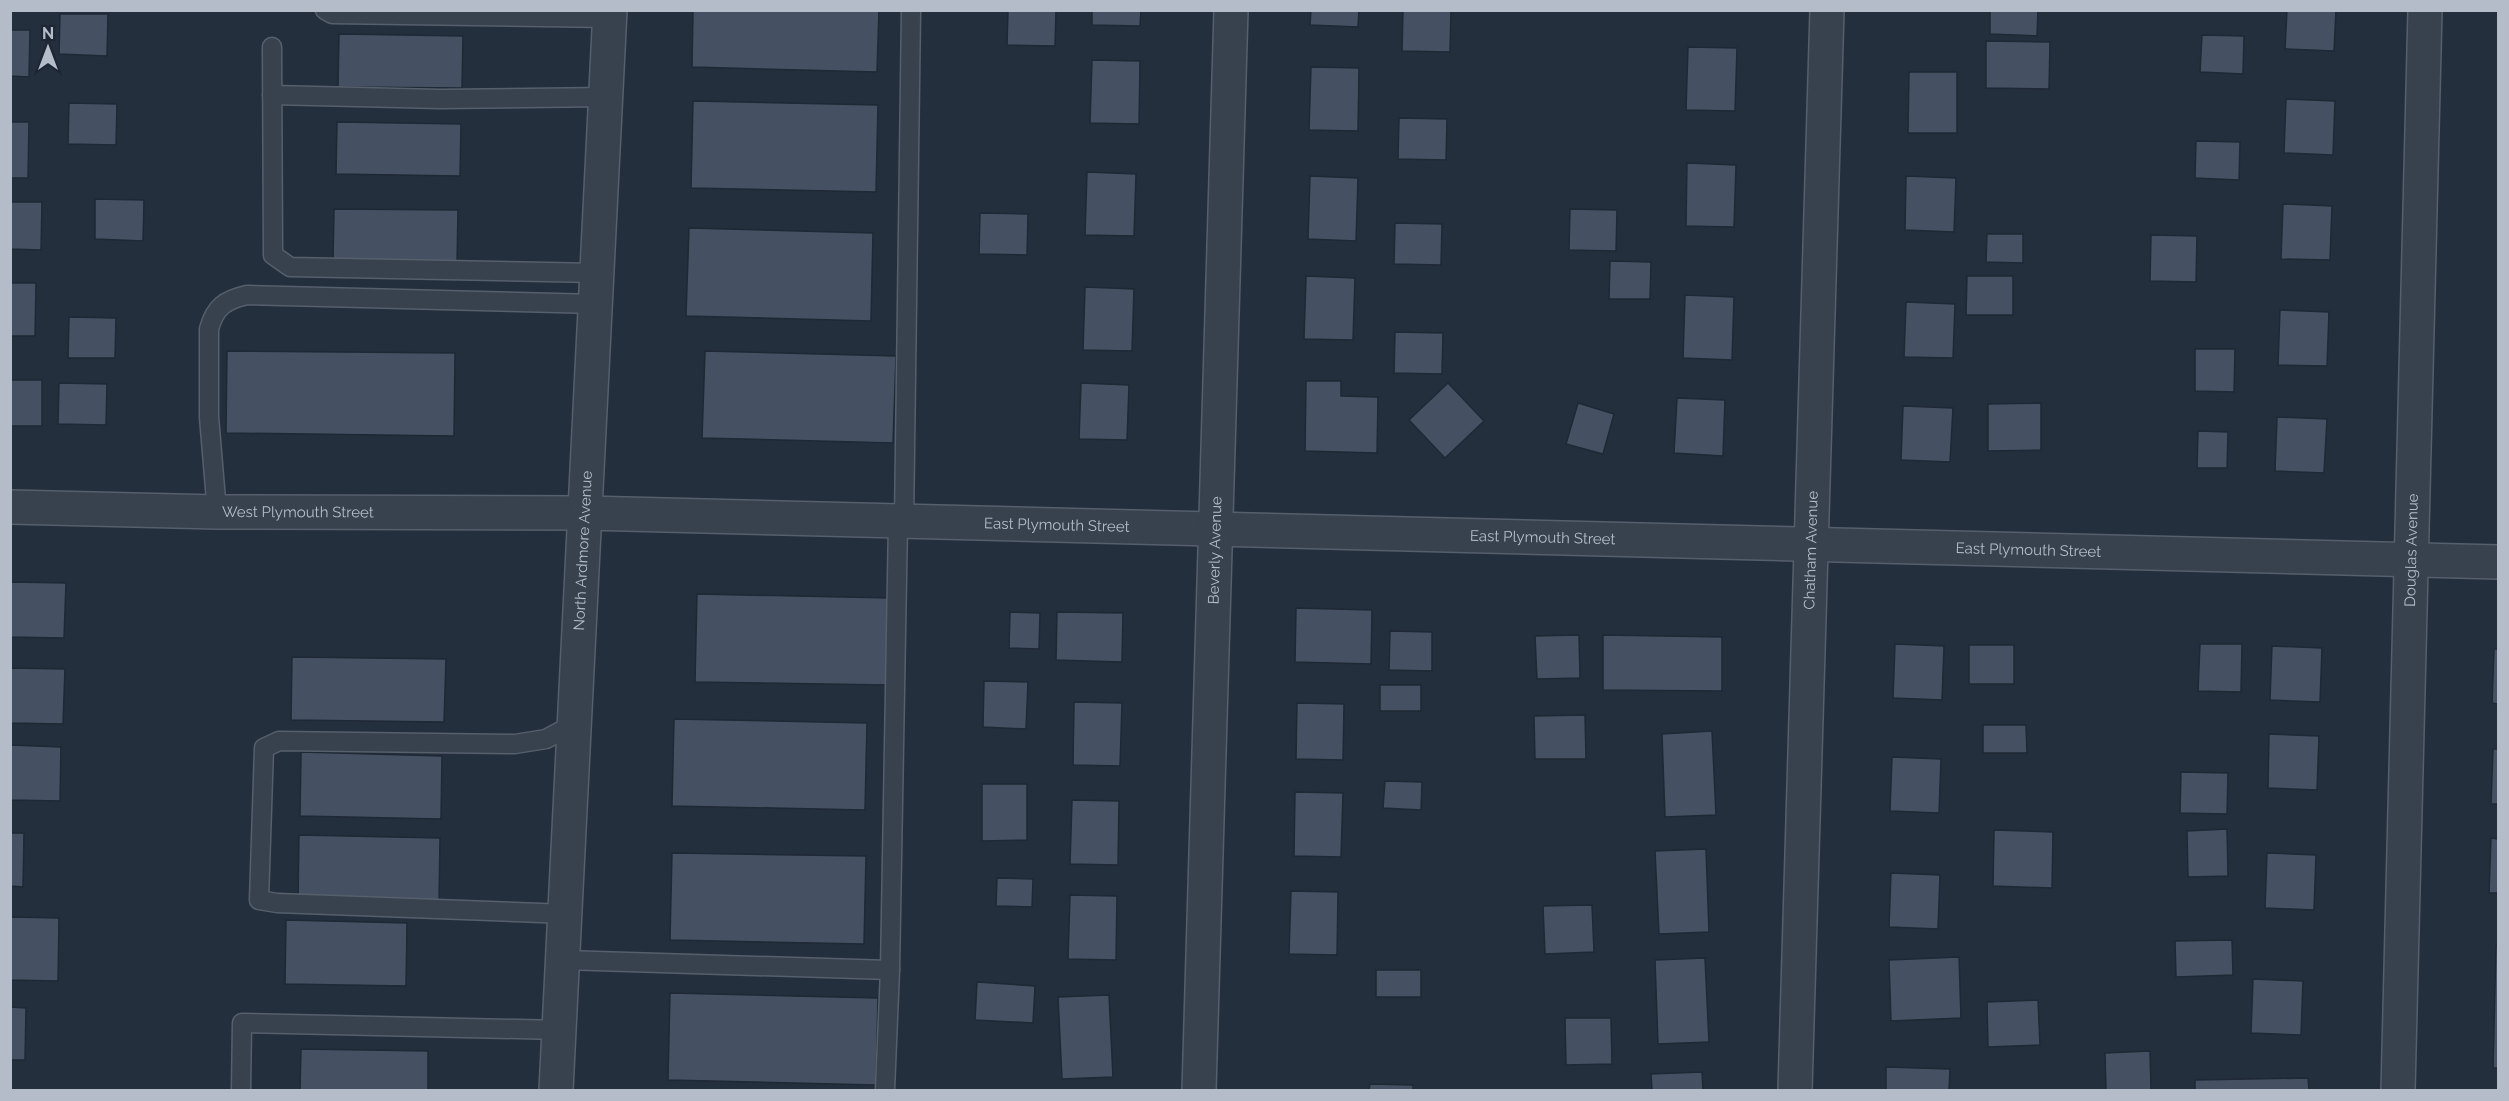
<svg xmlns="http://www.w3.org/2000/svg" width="2509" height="1101" font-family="Raleway,sans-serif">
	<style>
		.building { fill: #455162; stroke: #1f2835; stroke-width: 1.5 }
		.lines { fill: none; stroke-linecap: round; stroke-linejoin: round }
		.service-casing { stroke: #565f6c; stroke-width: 21 }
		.minor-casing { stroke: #565f6c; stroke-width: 36 }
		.service { stroke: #38414e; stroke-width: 18 }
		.minor { stroke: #38414e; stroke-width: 33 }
		.labels { text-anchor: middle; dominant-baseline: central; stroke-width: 4.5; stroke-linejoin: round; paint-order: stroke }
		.street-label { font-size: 15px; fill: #b4bcc9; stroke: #1d2633 }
	</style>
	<rect width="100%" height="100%" fill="#242f3e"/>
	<g class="building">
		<path d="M693 10H879L877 72 692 67Z"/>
		<path d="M1008 10H1056L1055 46 1007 45Z"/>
		<path d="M1092 10H1141L1140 26 1092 25Z"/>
		<path d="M1311 10H1359L1358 27 1310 25Z"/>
		<path d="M1403 10 1451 11 1450 52 1402 51Z"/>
		<path d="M1990 10H2038L2037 36 1990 34Z"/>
		<path d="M2287 10H2336L2334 51 2285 49Z"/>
		<path d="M60 14H108L107 56 59 54Z"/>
		<path d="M10 30H30L29 77 10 76Z"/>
		<path d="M339 34 463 36 462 88 338 87Z"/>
		<path d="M2202 35 2244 36 2243 74 2200 72Z"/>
		<path d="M1986 41 2050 42 2049 89 1986 88Z"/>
		<path d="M1688 47 1737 48 1735 111 1686 110Z"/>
		<path d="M1092 60 1140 61 1139 124 1090 123Z"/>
		<path d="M1311 67 1359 68 1358 131 1309 130Z"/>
		<path d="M1909 72H1957V133H1908Z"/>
		<path d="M2286 99 2335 101 2333 155 2284 153Z"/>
		<path d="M693 101 878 105 876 192 691 188Z"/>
		<path d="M69 103 117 104 116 145 68 144Z"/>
		<path d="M1399 118 1447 119 1446 160 1398 159Z"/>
		<path d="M10 122H29L28 178H10Z"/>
		<path d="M337 122 461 124 460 176 336 174Z"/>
		<path d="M2196 141 2240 142 2239 180 2195 178Z"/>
		<path d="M1687 163 1736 165 1734 227 1686 226Z"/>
		<path d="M1087 172 1136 174 1134 236 1085 235Z"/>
		<path d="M1310 176 1358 178 1356 241 1308 239Z"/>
		<path d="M1906 176 1956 178 1954 232 1905 230Z"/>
		<path d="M95 199 144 200 143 241 95 239Z"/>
		<path d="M10 202H42L41 250 10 249Z"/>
		<path d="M2283 204 2332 206 2330 260 2281 259Z"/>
		<path d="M334 209 458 210 457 263 333 262Z"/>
		<path d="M1570 209 1617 210 1616 251 1569 250Z"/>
		<path d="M980 213 1028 214 1027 255 979 254Z"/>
		<path d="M1395 223 1442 224 1441 265 1394 264Z"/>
		<path d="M689 228 873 233 871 321 686 316Z"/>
		<path d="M1987 234H2023V263L1986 262Z"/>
		<path d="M2151 235 2197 236 2196 282 2150 281Z"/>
		<path d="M1610 261 1651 262 1650 299H1609Z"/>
		<path d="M1306 276 1355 278 1353 340 1304 339Z"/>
		<path d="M1967 276H2013V315H1966Z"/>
		<path d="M10 283H36L35 336H10Z"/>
		<path d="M1085 287 1134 289 1132 351 1083 350Z"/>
		<path d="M1685 295 1734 297 1732 360 1683 358Z"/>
		<path d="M1906 302 1955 304 1953 358 1904 357Z"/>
		<path d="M2280 310 2329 312 2327 366 2278 365Z"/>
		<path d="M69 317 116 318 115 358H68Z"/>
		<path d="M1395 332 1443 333 1442 374 1394 373Z"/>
		<path d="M2195 349H2235L2234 392 2195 391Z"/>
		<path d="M227 351 455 353 454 436 226 433Z"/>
		<path d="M705 351 896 356 893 443 702 438Z"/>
		<rect x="10" y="380" width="32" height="46"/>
		<path d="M1306 381H1341V396L1378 397 1377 453 1305 451Z"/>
		<path d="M59 383 107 384 106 425 58 424Z"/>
		<path d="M1081 383 1129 385 1127 440 1079 439Z"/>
		<path d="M1448 383 1484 421 1445 458 1409 420Z"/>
		<path d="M1677 398 1725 400 1723 456 1674 453Z"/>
		<path d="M1578 403 1614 414 1603 454 1566 444Z"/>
		<path d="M2041 403V450L1988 451V404Z"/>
		<path d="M1903 406 1953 408 1950 462 1901 460Z"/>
		<path d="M2277 417 2327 419 2324 473 2275 471Z"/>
		<path d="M2198 431 2228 432 2227 468H2197Z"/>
		<path d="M10 582 66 583 64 638 10 637Z"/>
		<path d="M697 594 890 598 889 685 695 682Z"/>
		<path d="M1296 608 1372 610 1371 664 1295 662Z"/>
		<path d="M1010 612 1040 613 1039 649 1009 648Z"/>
		<path d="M1057 612 1123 613 1122 662 1056 660Z"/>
		<path d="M1390 631 1432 632V671L1389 670Z"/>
		<path d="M1579 635 1580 678 1537 679 1535 636Z"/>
		<path d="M1603 635 1722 637V691L1603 690Z"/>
		<path d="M1895 644 1944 646 1942 700 1893 698Z"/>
		<path d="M2200 644H2242L2241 692 2198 691Z"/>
		<rect x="1969" y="645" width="45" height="39"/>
		<path d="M2272 646 2322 648 2320 702 2270 700Z"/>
		<path d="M2494 649H2498V704L2492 703Z"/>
		<path d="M292 657 446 659 444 722 291 720Z"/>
		<path d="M10 668 65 669 63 724 10 723Z"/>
		<path d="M984 681 1028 682 1026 729 983 727Z"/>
		<rect x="1380" y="685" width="41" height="26"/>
		<path d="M1074 702 1122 703 1120 766 1073 765Z"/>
		<path d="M1297 703 1344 704 1343 760 1296 759Z"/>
		<path d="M1585 715 1586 759H1535L1534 716Z"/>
		<path d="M674 719 867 723 865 810 672 806Z"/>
		<path d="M1983 725H2026L2027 753H1983Z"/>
		<path d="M1712 731 1716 815 1665 817 1662 734Z"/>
		<path d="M2269 734 2319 736 2317 790 2268 788Z"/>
		<path d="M10 745 61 747 60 801 10 800Z"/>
		<path d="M2493 749H2498V804H2491Z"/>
		<path d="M301 752 442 756 441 819 300 816Z"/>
		<path d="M1892 757 1941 759 1939 813 1890 811Z"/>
		<path d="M2181 772 2228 773 2227 814 2180 813Z"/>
		<path d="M1385 781 1422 782 1421 810 1383 808Z"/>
		<path d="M982 784H1027V840L982 841Z"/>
		<path d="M1295 792 1343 793 1341 857 1294 856Z"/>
		<path d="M1072 800 1119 801 1118 865 1070 864Z"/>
		<path d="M2227 829 2228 876 2188 877 2187 831Z"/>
		<path d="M1994 830 2053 832 2052 888 1993 886Z"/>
		<path d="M10 833H24L23 887 10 886Z"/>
		<path d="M299 835 440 838 439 902 298 899Z"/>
		<path d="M2491 838 2498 839V893H2489Z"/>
		<path d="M1706 849 1709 932 1659 934 1655 851Z"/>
		<path d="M672 853 866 856 864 944 670 940Z"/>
		<path d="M2267 853 2316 855 2314 910 2265 908Z"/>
		<path d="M1891 873 1940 875 1938 929 1889 927Z"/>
		<path d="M997 878 1033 879 1032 907 996 906Z"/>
		<path d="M1291 891 1338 892 1337 955 1289 954Z"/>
		<path d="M1070 895 1117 896 1116 960 1068 959Z"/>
		<path d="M1592 905 1594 952 1545 954 1543 906Z"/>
		<path d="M10 917 59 918 58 981 10 980Z"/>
		<path d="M286 920 407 923 406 986 285 984Z"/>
		<path d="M2232 940 2233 975 2176 977 2175 941Z"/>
		<path d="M2496 946H2498V1068H2493Z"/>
		<path d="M1959 957 1961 1018 1891 1021 1889 960Z"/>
		<path d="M1705 958 1709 1042 1658 1044 1655 960Z"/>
		<rect x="1376" y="970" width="45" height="27"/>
		<path d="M2253 979 2303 981 2301 1035 2251 1033Z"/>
		<path d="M977 982 1035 986 1033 1023 975 1020Z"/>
		<path d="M670 993 878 998 876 1085 668 1080Z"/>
		<path d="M1109 995 1113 1077 1062 1079 1058 997Z"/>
		<path d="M2038 1000 2040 1045 1988 1047 1987 1002Z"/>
		<path d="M10 1007 26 1008 25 1060H10Z"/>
		<path d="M1565 1018H1611L1612 1064 1566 1065Z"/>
		<path d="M301 1049 428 1051V1090H300Z"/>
		<path d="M2150 1051 2151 1090H2106L2105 1053Z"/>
		<path d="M1886 1067 1950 1069 1949 1090H1886Z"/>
		<path d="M1702 1072 1703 1090H1652L1651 1074Z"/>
		<path d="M2308 1078 2309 1090H2195V1080Z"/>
		<path d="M1370 1084 1413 1085V1090H1369Z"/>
	</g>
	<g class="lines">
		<defs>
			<g id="service">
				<path d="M325 10 332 14 610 18"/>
				<path d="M272 47 273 255 290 267 598 273"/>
				<path d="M272 95 440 99 606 97"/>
				<path d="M217 512 209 417V329C215 307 225 300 247 295L596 304"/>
				<path d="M904 522 911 10"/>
				<path d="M567 914 277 903 259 900 264 748 279 741 515 744 546 739 576 723"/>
				<path d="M564 960 890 970 898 522"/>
				<path d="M241 1090 242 1023 560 1030"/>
				<path d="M885 1090 890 970"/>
			</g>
			<g id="minor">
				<path id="s1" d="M10 507 217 512 586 513 2498 562"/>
				<path id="s2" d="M556 1090 610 10"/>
				<path id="s3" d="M1199 1090 1231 10"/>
				<path id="s4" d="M1795 1090 1827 10"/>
				<path id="s5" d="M2398 1090 2425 10"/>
			</g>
		</defs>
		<use href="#service" class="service-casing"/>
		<use href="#minor" class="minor-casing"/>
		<use href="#service" class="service"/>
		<use href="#minor" class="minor"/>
	</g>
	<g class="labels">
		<g class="street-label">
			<text stroke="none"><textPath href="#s1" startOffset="288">West Plymouth Street</textPath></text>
			<text stroke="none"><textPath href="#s1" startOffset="1047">East Plymouth Street</textPath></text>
			<text stroke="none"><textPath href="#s1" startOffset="1533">East Plymouth Street</textPath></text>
			<text stroke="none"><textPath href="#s3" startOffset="540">Beverly Avenue</textPath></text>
			<text stroke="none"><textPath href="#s1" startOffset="2019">East Plymouth Street</textPath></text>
			<text stroke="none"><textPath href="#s5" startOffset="540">Douglas Avenue</textPath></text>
			<text stroke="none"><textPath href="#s2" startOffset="540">North Ardmore Avenue</textPath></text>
			<text stroke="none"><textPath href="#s4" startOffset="540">Chatham Avenue</textPath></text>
		</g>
	</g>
	<rect width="2509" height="1101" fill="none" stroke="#b4bcc9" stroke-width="24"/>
	<g transform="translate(48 48)" stroke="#1d2633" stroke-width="4.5" paint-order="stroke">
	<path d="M0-4.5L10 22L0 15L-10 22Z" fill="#b4bcc9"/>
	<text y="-9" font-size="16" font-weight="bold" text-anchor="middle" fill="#b4bcc9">N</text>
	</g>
</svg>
